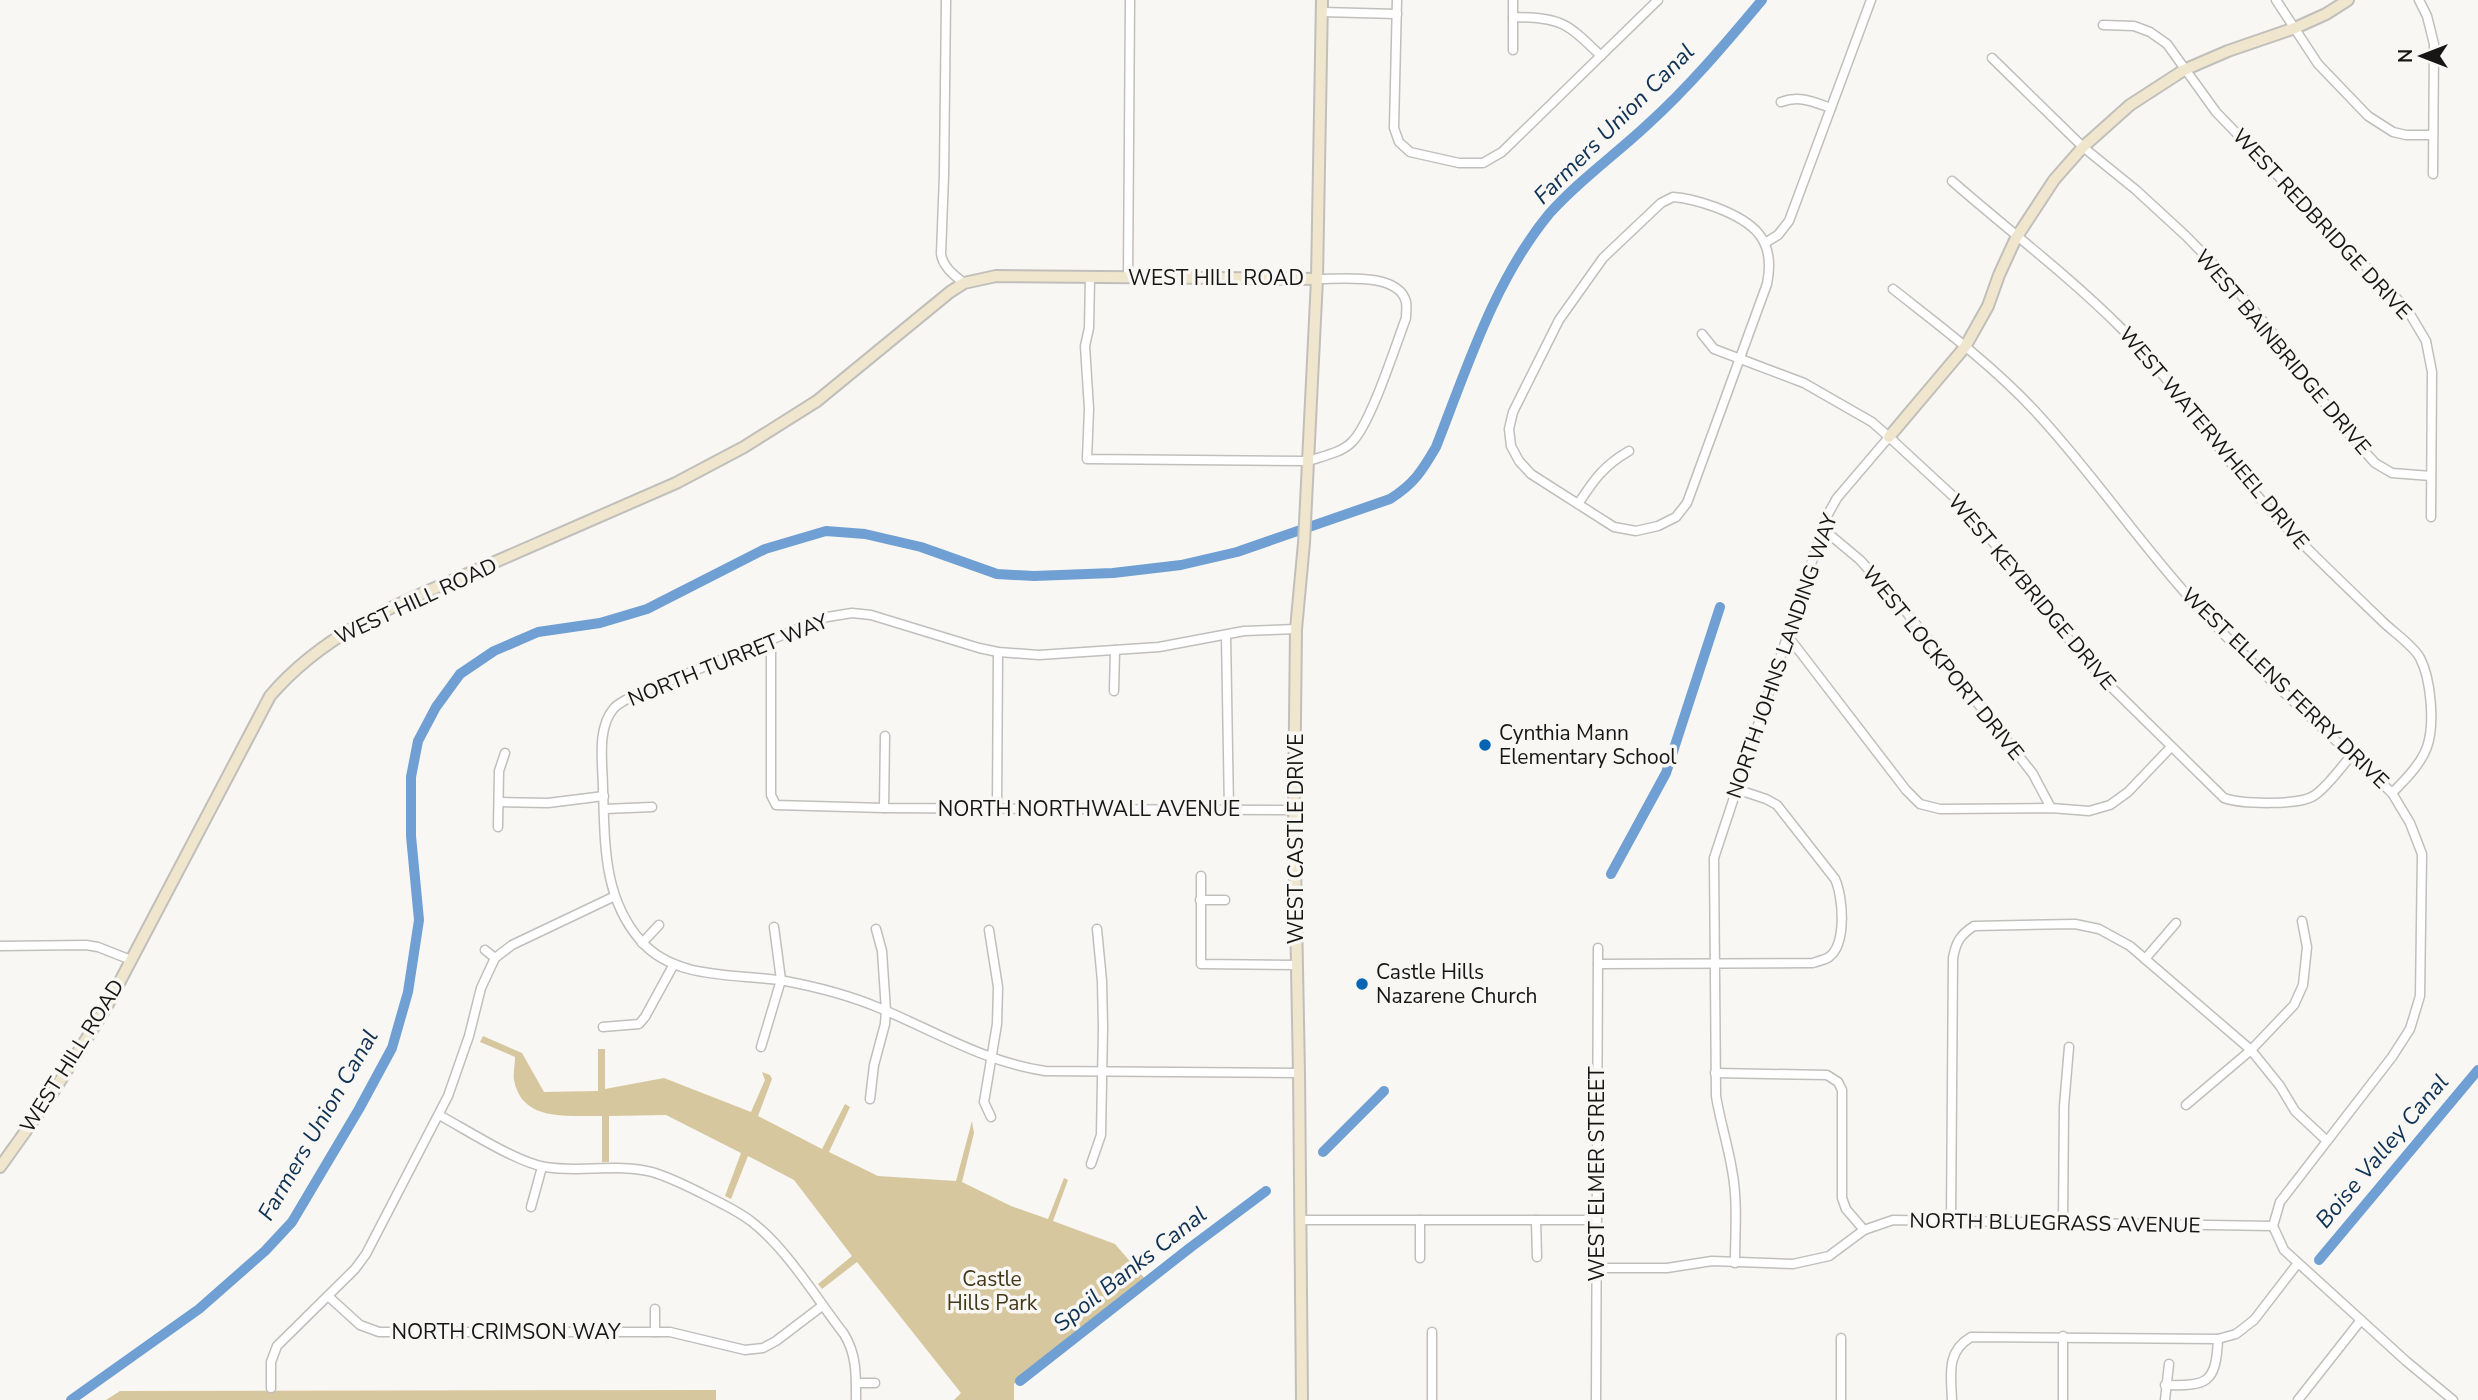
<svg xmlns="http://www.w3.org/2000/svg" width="2478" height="1400" font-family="'Nunito Sans',sans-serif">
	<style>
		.green { fill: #d7c79e }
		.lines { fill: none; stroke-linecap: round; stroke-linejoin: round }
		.canal { stroke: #6f9fd3; stroke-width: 10 }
		.street-casing { stroke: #c0bfbb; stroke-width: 11 }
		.secondary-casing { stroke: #c0bfbb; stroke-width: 14 }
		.street { stroke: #fff; stroke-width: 8 }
		.secondary { stroke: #f0e6cd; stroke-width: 10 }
		.poi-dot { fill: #0565b2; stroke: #f9f7f3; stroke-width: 2.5 }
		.labels { text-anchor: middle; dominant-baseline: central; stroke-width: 7; stroke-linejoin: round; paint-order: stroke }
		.street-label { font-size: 21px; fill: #161614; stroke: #f9f7f3 }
		.poi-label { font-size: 21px; fill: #161614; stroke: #f9f7f3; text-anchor: start }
		.park-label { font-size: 21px; fill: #433719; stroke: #f9f7f3 }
		.water-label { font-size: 23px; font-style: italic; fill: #0e3154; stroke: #f9f7f3 }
	</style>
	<rect width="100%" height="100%" fill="#f9f7f3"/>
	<g class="green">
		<path d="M483 1036 522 1053 544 1092 598 1091V1049H605V1089L664 1078 751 1112 765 1080 762 1072 770 1075 772 1079 758 1116 822 1149 845 1104 850 1107 829 1152 878 1176 956 1181 972 1121 974 1133 962 1182 1011 1206 1048 1219 1064 1178 1068 1180 1053 1221 1115 1244 1146 1280 1014 1384V1400H954L961 1393 857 1262 822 1289 818 1284 852 1256 794 1180 748 1156 731 1199 725 1196 741 1153 666 1115 609 1116V1162H602V1116C569 1115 522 1123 514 1080 513 1073 515 1064 515 1057L480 1042Z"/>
		<path d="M716 1390V1400H106L120 1391Z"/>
	</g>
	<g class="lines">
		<g class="canal">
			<path d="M1611 874 1666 773 1720 607"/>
			<path d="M1323 1152 1384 1091"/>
			<path d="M2319 1260 2478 1070"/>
			<path d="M1020 1381 1191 1247 1266 1191"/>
			<path d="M71 1400 199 1309 265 1251 292 1222 359 1109 392 1048 408 992 419 920 411 836V777L418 741 436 707 460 674 494 651 538 632 600 623 647 609 765 549 826 531 865 534 921 547 997 574 1034 576 1113 573 1181 565 1237 552 1390 499C1414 484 1422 471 1436 447 1467 368 1494 281 1549 214 1578 181 1615 155 1647 125 1689 87 1726 43 1762 0"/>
		</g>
		<defs>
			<g id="street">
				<path d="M946 0 944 175 941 254C943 267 954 275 964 283"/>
				<path d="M1397 0 1394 128 1399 142 1410 152 1459 163H1483L1502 152 1658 0"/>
				<path d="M2276 0 2318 64 2368 116 2393 132 2406 135H2433"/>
				<path d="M2419 0 2427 16 2434 44 2433 174"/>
				<path d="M1322 12 1397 14"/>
				<path d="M1513 17C1562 18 1566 22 1601 56"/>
				<path d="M2103 25 2134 26 2150 32 2167 44 2216 112 2407 309 2426 341 2432 372 2431 517"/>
				<path d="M1513 50V0"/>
				<path d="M1992 58 2083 147 2136 190 2186 236 2224 275 2268 327 2341 425 2375 463 2392 473 2431 476"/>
				<path d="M1781 102C1800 95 1813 102 1831 108"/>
				<path d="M1952 181C2008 230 2068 275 2121 328 2181 388 2224 463 2283 524 2315 557 2349 589 2382 621 2392 631 2414 646 2420 658 2431 679 2435 724 2427 747 2421 764 2405 780 2392 793"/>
				<path d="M1673 197C1688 198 1701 202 1715 207 1755 222 1776 240 1767 284L1687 503 1676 517 1658 526 1636 531 1614 527 1531 474 1519 461 1511 446 1509 429 1513 412 1559 320 1603 258 1661 203Z"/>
				<path d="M1765 243 1778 235 1789 221 1871 0"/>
				<path d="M1090 278 1089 328 1085 346 1089 409 1087 459 1308 461C1323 456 1341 453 1352 442 1371 423 1395 347 1406 318 1406 313 1407 307 1406 302 1399 272 1341 279 1317 279"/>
				<path d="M1128 278 1130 0"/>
				<path d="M1893 289C1941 327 1992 365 2034 410 2092 472 2139 543 2197 606 2258 672 2327 731 2392 793L2410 823 2422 854 2420 996 2410 1029 2392 1057 2280 1202 2273 1226 2284 1250 2406 1361 2453 1400"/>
				<path d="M1702 334 1714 349 1804 383 1872 422 1889 437 1955 498 1999 549 2056 624 2100 676 2224 798C2241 804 2300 806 2315 795 2329 785 2340 768 2352 755"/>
				<path d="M1578 504C1594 480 1603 466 1629 451"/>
				<path d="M1823 529 1860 560 1900 604 2033 774 2051 808"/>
				<path d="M1296 629 1244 631 1159 647 1039 655 998 652 979 648 871 615 852 613 827 617 637 694C629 698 620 702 614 708 596 729 603 764 603 790 605 844 603 898 641 941 676 981 737 973 785 981 817 987 848 995 877 1007 933 1030 984 1062 1045 1071L1299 1073"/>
				<path d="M1226 635 1229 810"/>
				<path d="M1787 635 1906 790 1920 804 1940 809 2051 808 2089 811 2110 805 2128 792 2171 747"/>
				<path d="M771 640V795L776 805 884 808 1294 810"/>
				<path d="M1114 691 1115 650"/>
				<path d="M499 802 548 803 604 796"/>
				<path d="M884 808 885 736"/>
				<path d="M605 809 652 807"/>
				<path d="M997 809 998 652"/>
				<path d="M498 827 499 771 505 753"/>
				<path d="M1201 876V964L1297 965"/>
				<path d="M1200 900H1225"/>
				<path d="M989 930 998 987 997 1024 984 1102 991 1117"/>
				<path d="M642 943 659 925"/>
				<path d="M0 946 86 945 98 947 131 960"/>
				<path d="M485 950 495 958"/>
				<path d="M2145 959 2176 923"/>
				<path d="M1598 964 1813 963C1818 961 1825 960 1829 957 1847 944 1843 896 1835 879L1777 805 1766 799 1736 789"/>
				<path d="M603 1027 639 1024 645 1017 674 964"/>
				<path d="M761 1047 781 980 774 927"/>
				<path d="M1715 1073 1827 1075 1838 1082 1842 1090V1198L1846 1209 1864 1230"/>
				<path d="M870 1099 874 1065 885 1024 886 1011 882 951 876 929"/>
				<path d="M2186 1105 2251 1050 2294 1005 2303 985 2307 947 2302 921"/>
				<path d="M439 1115C467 1130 516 1162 545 1167 580 1173 618 1163 652 1172 669 1177 685 1185 701 1193 718 1202 737 1210 752 1222 788 1250 816 1298 844 1334 857 1355 856 1376 856 1400"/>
				<path d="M1091 1164 1101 1135 1103 1027 1102 981 1097 929"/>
				<path d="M531 1207 542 1167"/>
				<path d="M1300 1220H1597"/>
				<path d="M1420 1220V1258"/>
				<path d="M1536 1220 1537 1257"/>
				<path d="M1951 1221 1953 958C1956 942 1960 935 1974 926L2075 924 2099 929 2130 946 2251 1050 2280 1086 2295 1111 2327 1141"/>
				<path d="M2063 1223 2064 1106 2069 1047"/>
				<path d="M1735 1263C1735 1232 1738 1201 1732 1170 1728 1145 1720 1121 1716 1096L1714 858 1827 516 1837 498 1889 437"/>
				<path d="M1597 1268H1667L1712 1261 1793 1264 1829 1256 1864 1230 1893 1220 2273 1226"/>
				<path d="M328 1296 360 1325 379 1332H670L745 1350 763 1348 776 1341 822 1306"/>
				<path d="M655 1309V1332"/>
				<path d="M1432 1332V1400"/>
				<path d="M2063 1336V1400"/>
				<path d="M856 1383H875"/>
				<path d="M2165 1385C2207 1386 2216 1384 2218 1339"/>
				<path d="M271 1388V1362L277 1346 355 1269 366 1254 448 1096 469 1036 481 988 495 958 512 945 613 897"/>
				<path d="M1596 1400 1598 948"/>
				<path d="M1841 1400V1338"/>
				<path d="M1952 1400C1951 1374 1946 1352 1971 1337L2218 1339 2236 1334 2254 1320 2298 1263"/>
				<path d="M2165 1400 2169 1364"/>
				<path d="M2298 1400 2361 1320"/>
			</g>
			<g id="secondary">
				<path d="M1889 437 1965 347 1988 306 1999 275 2016 238 2054 180 2083 147 2130 105 2184 70 2228 51 2295 28 2326 14 2348 0"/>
				<path d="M0 1167 50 1097 107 1006 270 696C331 625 412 599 495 562 556 536 615 509 676 483L744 447 817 401 950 292 964 283 996 276 1317 279"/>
				<path d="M1302 1400 1299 1073 1294 810 1296 629 1304 543 1317 279 1322 0"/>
			</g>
		</defs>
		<use href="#street" class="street-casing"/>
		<use href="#secondary" class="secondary-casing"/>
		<use href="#street" class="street"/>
		<use href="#secondary" class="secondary"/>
	</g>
	<g class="poi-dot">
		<circle cx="1485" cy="745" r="7"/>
		<circle cx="1362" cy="984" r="7"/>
	</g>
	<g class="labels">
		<g class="street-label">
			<text transform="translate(2322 224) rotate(47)">WEST REDBRIDGE DRIVE</text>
			<text x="1216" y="278">WEST HILL ROAD</text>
			<text transform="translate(2283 352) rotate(50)">WEST BAINBRIDGE DRIVE</text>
			<text transform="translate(2214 438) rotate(50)">WEST WATERWHEEL DRIVE</text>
			<text transform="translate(2032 592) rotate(50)">WEST KEYBRIDGE DRIVE</text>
			<text transform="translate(416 601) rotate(-25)">WEST HILL ROAD</text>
			<text transform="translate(1782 656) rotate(-71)">NORTH JOHNS LANDING WAY</text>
			<text transform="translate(728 660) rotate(-22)">NORTH TURRET WAY</text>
			<text transform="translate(1943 663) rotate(51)">WEST LOCKPORT DRIVE</text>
			<text transform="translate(2285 688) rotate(44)">WEST ELLENS FERRY DRIVE</text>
			<text x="1089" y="809">NORTH NORTHWALL AVENUE</text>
			<text transform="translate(1296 839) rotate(-90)">WEST CASTLE DRIVE</text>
			<text transform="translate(72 1056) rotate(-58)">WEST HILL ROAD</text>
			<text transform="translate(1597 1174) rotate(-90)">WEST ELMER STREET</text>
			<text transform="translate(2055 1223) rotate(1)">NORTH BLUEGRASS AVENUE</text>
			<text x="506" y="1332">NORTH CRIMSON WAY</text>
		</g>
		<g class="poi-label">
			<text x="1499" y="733">Cynthia Mann<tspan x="1499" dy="24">Elementary School</tspan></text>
			<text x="1376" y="972">Castle Hills<tspan x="1376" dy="24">Nazarene Church</tspan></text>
		</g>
		<g class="park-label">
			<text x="992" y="1279">Castle<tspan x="992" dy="24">Hills Park</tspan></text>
		</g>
		<g class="water-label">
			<text transform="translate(1614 124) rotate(-45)">Farmers Union Canal</text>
			<text transform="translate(318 1125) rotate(-60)">Farmers Union Canal</text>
			<text transform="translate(2382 1151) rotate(-50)">Boise Valley Canal</text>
			<text transform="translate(1130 1269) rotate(-38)">Spoil Banks Canal</text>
		</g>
	</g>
	<g transform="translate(2422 56) rotate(270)" stroke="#f9f7f3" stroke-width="5" paint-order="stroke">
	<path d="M0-5L12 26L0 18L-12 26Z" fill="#161614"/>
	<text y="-10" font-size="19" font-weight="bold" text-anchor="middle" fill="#161614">N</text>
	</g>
</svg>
